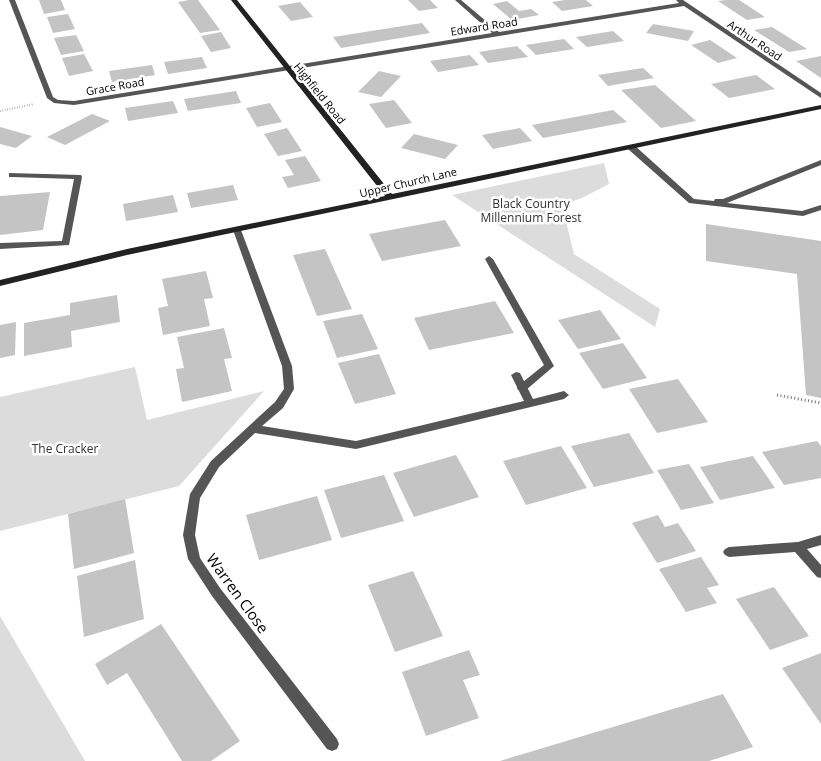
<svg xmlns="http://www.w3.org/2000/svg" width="821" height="761" font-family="'Open Sans',sans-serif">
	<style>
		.green { fill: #dcdcdc }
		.building { fill: #c4c4c4 }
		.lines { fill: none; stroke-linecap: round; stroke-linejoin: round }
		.path-far1 { stroke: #777; stroke-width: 2; stroke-dasharray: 0.5 2; stroke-linecap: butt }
		.path { stroke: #777; stroke-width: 3; stroke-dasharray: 1 2.5; stroke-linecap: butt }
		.lane { fill: #555; fill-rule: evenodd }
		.street { fill: #555; fill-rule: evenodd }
		.secondary { fill: #222; fill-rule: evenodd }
		.labels { text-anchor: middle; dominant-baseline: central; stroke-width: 5; stroke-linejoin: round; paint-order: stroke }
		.far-street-label { font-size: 11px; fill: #000; stroke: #fff }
		.park-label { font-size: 12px; fill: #333; stroke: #fff }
		.near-street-label { font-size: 15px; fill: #000; stroke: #fff }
	</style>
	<rect width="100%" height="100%" fill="#fff"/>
	<g class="green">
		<path d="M604 163 609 184 582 198 562 205 574 254 660 309 655 327 452 195Z"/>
		<path d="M135 367 147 420 264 391 179 486 0 531V397Z"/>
		<path d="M0 616 85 761H0Z"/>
	</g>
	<g class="building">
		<path d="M39 0H61L65 10 44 14Z"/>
		<path d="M189 0H198L220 30 200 33 178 2Z"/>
		<path d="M408 0H430L438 8 419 11Z"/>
		<path d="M565 0H586L593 6 562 11 552 2Z"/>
		<path d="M726 0H739L765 17 747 20 718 1Z"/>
		<path d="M507 1 519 11 531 9 539 15 512 20 493 4Z"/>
		<path d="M300 2 313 17 291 21 278 6Z"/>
		<path d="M68 14 75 29 53 33 47 17Z"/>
		<path d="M422 23 430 33 341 48 333 37Z"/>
		<path d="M653 24 694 31 688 41 646 33Z"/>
		<path d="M772 27 807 49 789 52 754 30Z"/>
		<path d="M613 31 624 41 587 47 576 37Z"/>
		<path d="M221 32 231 48 211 52 201 36Z"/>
		<path d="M76 35 84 51 61 55 54 38Z"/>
		<path d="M564 39 574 49 536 55 526 45Z"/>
		<path d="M710 40 737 58 718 63 691 45Z"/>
		<path d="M517 46 528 57 488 63 479 52Z"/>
		<path d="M84 54 93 71 69 76 62 58Z"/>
		<path d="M470 55 479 65 438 72 430 61Z"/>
		<path d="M821 56V78L796 61Z"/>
		<path d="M202 57 207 68 168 74 164 62Z"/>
		<path d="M152 65 155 75 112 82 109 71Z"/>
		<path d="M643 68 654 78 608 86 598 75Z"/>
		<path d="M379 71 401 76 381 97 358 92Z"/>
		<path d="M756 75 775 89 729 98 711 84Z"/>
		<path d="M655 85 696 121 661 128 621 90Z"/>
		<path d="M236 91 241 103 188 111 184 99Z"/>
		<path d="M394 100 412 123 386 128 369 104Z"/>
		<path d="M173 101 178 113 128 121 125 108Z"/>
		<path d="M270 103 282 122 257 127 246 108Z"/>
		<path d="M613 110 627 122 543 138 532 125Z"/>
		<path d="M92 114 110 121 65 145 47 137Z"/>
		<path d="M0 127 32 136 16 148 0 144Z"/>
		<path d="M287 128 302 151 278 156 264 134Z"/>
		<path d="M520 128 532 141 493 149 482 135Z"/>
		<path d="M414 134 458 145 445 159 401 148Z"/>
		<path d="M305 156 321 181 288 188 282 177 294 175 285 160Z"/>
		<path d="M233 185 238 200 191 208 187 193Z"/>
		<path d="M50 192 43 230 0 235V196Z"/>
		<path d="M173 195 178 212 126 221 123 204Z"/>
		<path d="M445 220 461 246 382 261 369 234Z"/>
		<path d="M706 224 821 241V398L806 395 797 274 706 261Z"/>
		<path d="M325 249 352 309 317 316 293 255Z"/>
		<path d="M206 271 213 298 204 299 210 326 163 335 158 308 168 306 162 279Z"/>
		<path d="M117 295 120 322 71 331 72 347 24 356V323L70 315V303Z"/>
		<path d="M495 301 514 333 429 350 414 318Z"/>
		<path d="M600 310 621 339 578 349 558 320Z"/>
		<path d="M362 314 378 349 337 358 323 321Z"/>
		<path d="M16 322 15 355 0 358V325Z"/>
		<path d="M224 328 232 358 224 359 232 391 182 402 176 369 184 368 177 337Z"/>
		<path d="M623 343 647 378 603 389 579 353Z"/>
		<path d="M379 354 396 394 355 404 338 363Z"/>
		<path d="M678 379 708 422 657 433 629 389Z"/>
		<path d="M629 433 654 473 594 487 571 446Z"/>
		<path d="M817 441 821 446V478L784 485 762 452Z"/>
		<path d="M561 446 587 488 526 505 503 461Z"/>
		<path d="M456 455 479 497 414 517 393 473Z"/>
		<path d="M753 456 775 488 720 500 700 467Z"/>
		<path d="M689 464 714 503 681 510 657 470Z"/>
		<path d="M384 475 404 521 341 538 324 490Z"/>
		<path d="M317 496 332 540 259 560 246 515Z"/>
		<path d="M125 499 134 553 74 569 68 514Z"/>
		<path d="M658 515 665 527 678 523 696 551 657 563 632 523Z"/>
		<path d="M701 557 719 585 707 588 717 603 686 612 659 569Z"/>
		<path d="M135 560 144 619 84 637 77 576Z"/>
		<path d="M413 571 443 636 395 652 368 585Z"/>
		<path d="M774 587 809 636 770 650 736 599Z"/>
		<path d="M161 624 240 741 211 761H182L127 673 107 685 95 664Z"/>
		<path d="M469 650 480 675 463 680 479 718 426 736 402 672Z"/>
		<path d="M821 653V724L782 668Z"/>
		<path d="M723 694 753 747 709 761H500Z"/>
	</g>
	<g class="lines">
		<path class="path-far1" d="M0 111 34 104"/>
		<path class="path" d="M777 395 821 403"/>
		<g class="lane">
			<path d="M628 145H634L694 199 714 201 715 199H723L821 160V165L727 203 802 211 821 205V210L803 216 689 203 628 149Z"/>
			<path d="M9 173 81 175 82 177 69 245 0 249V243L62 241 74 179 12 177H9Z"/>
			<path d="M489 256 493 259 554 366 526 390H518L517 388 518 386 544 365 485 259Z"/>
		</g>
		<g class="street">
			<path d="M9 0H15L53 97 58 100 74 101 492 33 455 0H461L499 32 679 3 676 0H683L821 93V98L684 6 74 105 54 103 47 98Z"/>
			<path d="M237 227 241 230 292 366 294 389 283 408 262 426 356 441 524 401 511 375 516 372 520 373 533 399 564 391 569 395 564 399 356 449 255 433 219 467 200 498 195 535 200 558 220 588 337 739 339 744 337 749 332 751 327 749 212 596 188 559 183 535 190 494 211 461 275 402 284 389 282 366 233 230Z"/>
			<path d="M821 535V545L807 549 821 565V578L817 577 795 552 729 557 725 555 723 552 725 549 729 547 798 542Z"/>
		</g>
		<path class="secondary" d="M231 0H237L392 194 821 105V109L127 255 0 286V280L127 249 385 196Z"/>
	</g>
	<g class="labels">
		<g class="far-street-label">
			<text transform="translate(484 26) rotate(-9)">Edward Road</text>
			<text transform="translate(755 40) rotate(34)">Arthur Road</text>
			<text transform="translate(115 86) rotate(-10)">Grace Road</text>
			<text transform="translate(320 93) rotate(51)">Highfield Road</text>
			<text transform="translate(408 182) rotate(-13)">Upper Church Lane</text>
		</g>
		<g class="park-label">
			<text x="531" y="203">Black Country<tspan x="531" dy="14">Millennium Forest</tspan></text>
			<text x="65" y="448">The Cracker</text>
		</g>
		<g class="near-street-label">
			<text transform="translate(238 593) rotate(54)">Warren Close</text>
		</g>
	</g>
</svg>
